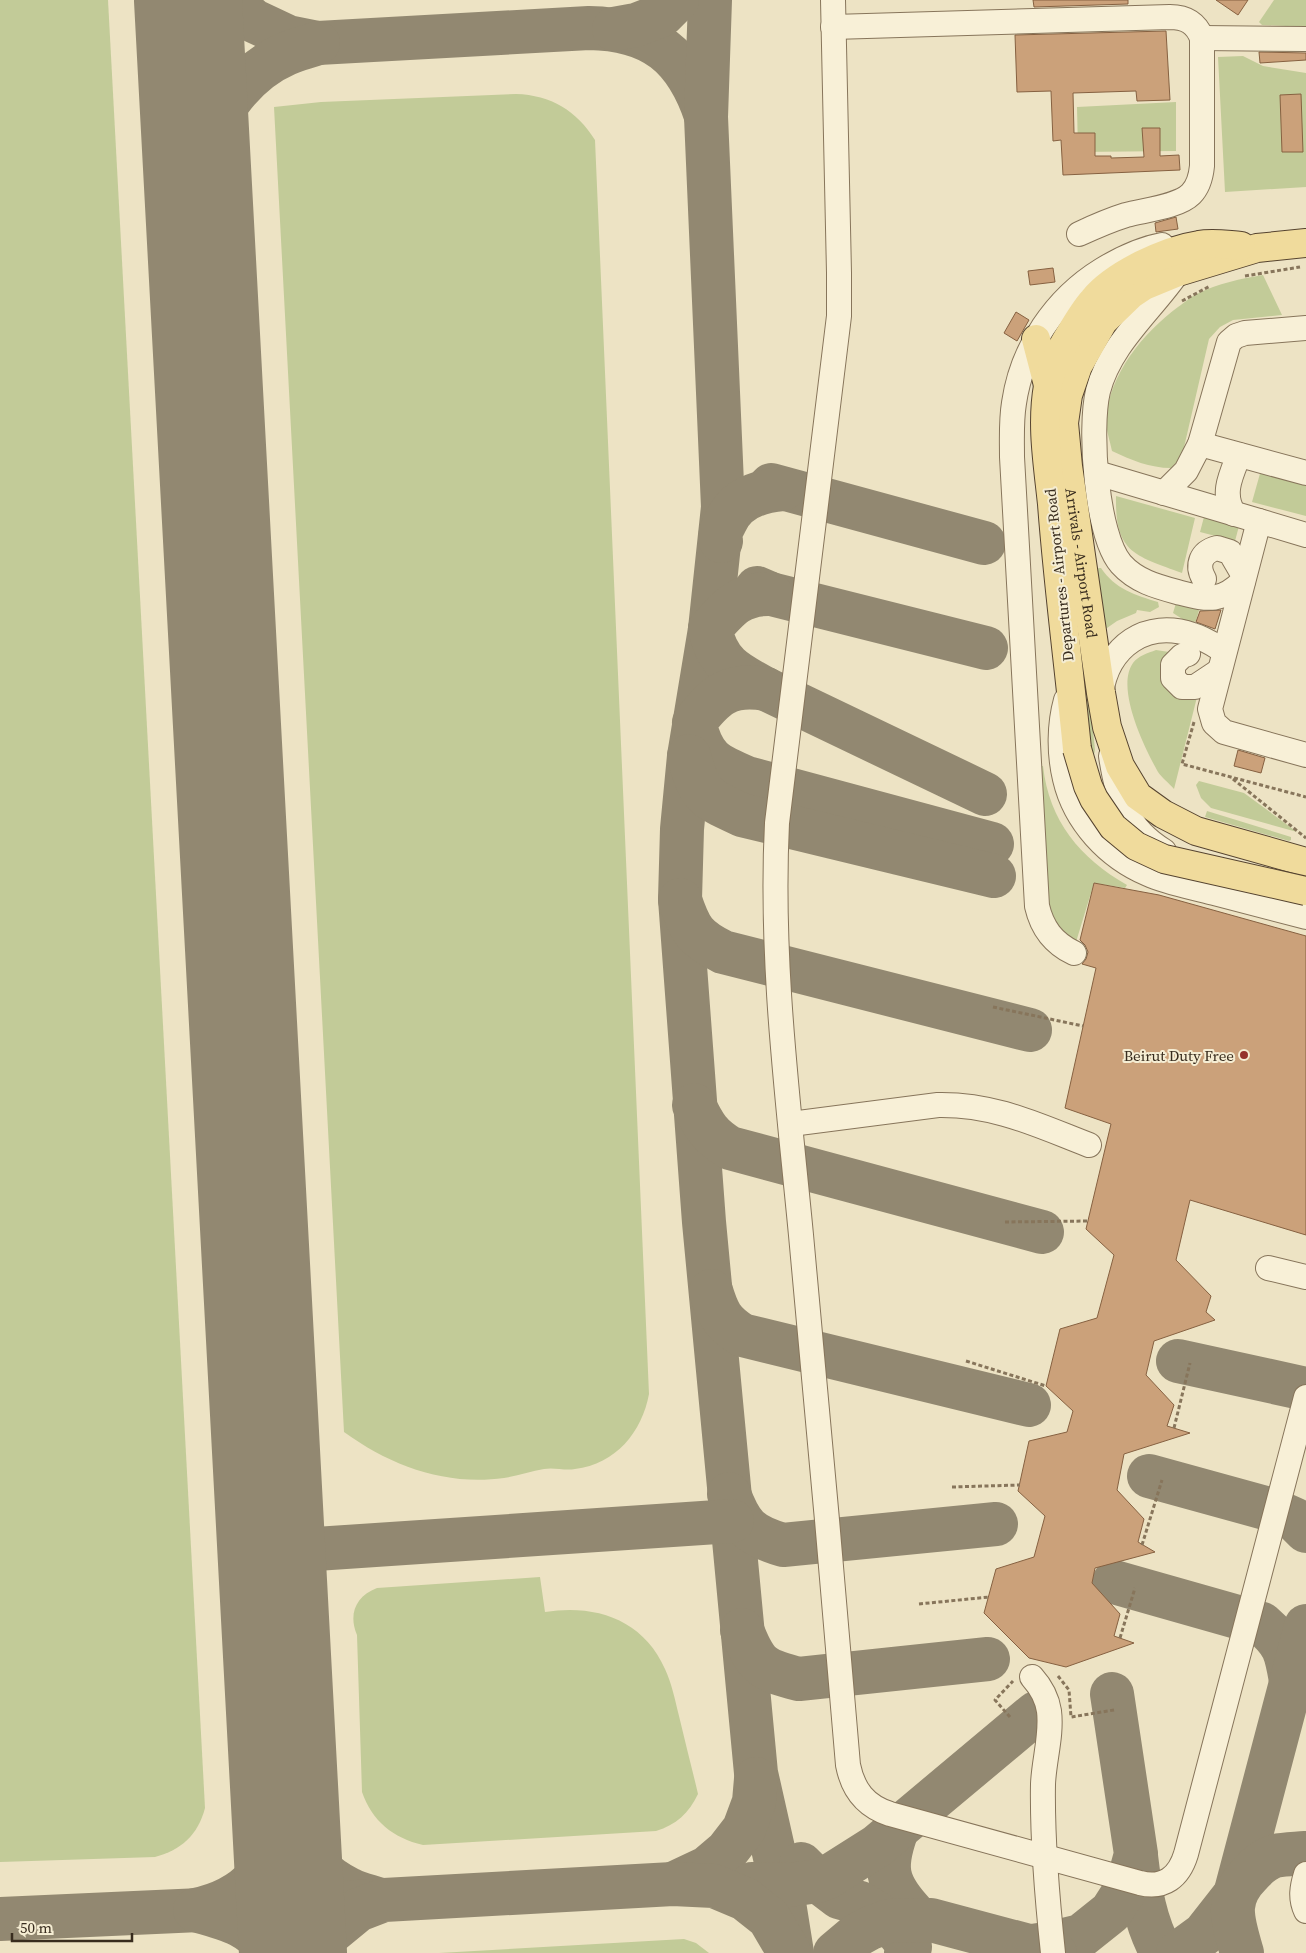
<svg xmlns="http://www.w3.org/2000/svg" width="1306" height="1953" font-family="'Source Serif 4',serif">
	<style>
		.green { fill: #c2cb98 }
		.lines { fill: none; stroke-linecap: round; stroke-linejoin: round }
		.taxiway { stroke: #928871; stroke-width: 44 }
		.runway { stroke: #928871; stroke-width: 108 }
		.building { fill: #cba17a; stroke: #866141 }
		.minor-casing { stroke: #87755b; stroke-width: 26 }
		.major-casing { stroke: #55432f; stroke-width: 30 }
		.path { stroke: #87755b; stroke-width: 3; stroke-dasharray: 4 2.5; stroke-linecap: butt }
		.minor { stroke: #f8f0d7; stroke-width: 24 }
		.major { stroke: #f0db9c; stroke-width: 28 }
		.major-bridge-casing { stroke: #55432f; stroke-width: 30; stroke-linecap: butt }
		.major-bridge { stroke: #f0db9c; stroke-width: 28 }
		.poi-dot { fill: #95322c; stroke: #f5edd3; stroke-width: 2 }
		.labels { text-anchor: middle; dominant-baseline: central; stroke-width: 4; stroke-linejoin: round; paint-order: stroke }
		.street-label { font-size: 15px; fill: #382c1e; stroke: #f5edd3 }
		.poi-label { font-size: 15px; fill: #382c1e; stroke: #f5edd3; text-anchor: end }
	</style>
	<rect width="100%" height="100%" fill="#ede3c4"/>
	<g class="green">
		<path d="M0 0H108L205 1808C198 1835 181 1850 155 1857L0 1862Z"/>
		<path d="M1274 0H1306V27L1262 25 1259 22Z"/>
		<path d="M1243 56 1263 66 1306 73V187L1225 192 1218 57Z"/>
		<path d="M516 94C551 95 577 111 595 140L649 1394C642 1432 616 1464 575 1469 565 1471 554 1467 544 1469 531 1471 518 1476 504 1478 445 1486 391 1466 344 1432L274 107 321 102Z"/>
		<path d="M1176 102V151L1078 152 1077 107Z"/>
		<path d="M1263 275 1282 315 1233 320 1220 327 1209 339 1182 456 1171 468C1150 468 1131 460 1112 451 1110 441 1106 430 1106 420 1109 374 1143 333 1178 307 1184 303 1190 297 1197 294 1218 283 1241 279 1263 275Z"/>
		<path d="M1261 470 1306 482V516L1252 502Z"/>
		<path d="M1116 496 1195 518 1182 573C1134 555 1115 553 1116 496Z"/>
		<path d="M1204 517 1239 526 1235 541 1200 532Z"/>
		<path d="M1069 560 1085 651 1095 750 1094 755 1091 757Z"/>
		<path d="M1099 568H1101C1115 589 1135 595 1158 602L1159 607 1150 612 1137 610 1136 613 1117 621 1107 628 1103 627 1097 569Z"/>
		<path d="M1176 603H1201L1196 621 1190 624 1173 613Z"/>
		<path d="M1156 650 1169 652 1197 697 1174 789C1169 783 1162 778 1158 772 1145 749 1115 688 1133 663 1138 656 1148 653 1156 650Z"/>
		<path d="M1035 766H1043C1049 821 1080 858 1127 885L1125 888 1094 883 1076 942 1057 926 1041 898Z"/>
		<path d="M1199 781 1244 793 1297 832 1211 808 1201 798 1196 785Z"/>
		<path d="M1207 811 1291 837V840L1289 841 1205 817Z"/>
		<path d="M540 1577 545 1612C595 1604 643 1619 665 1669 672 1684 675 1700 679 1716 685 1742 692 1768 698 1794 689 1813 676 1825 656 1831L423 1845C393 1838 372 1821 362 1792L357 1635C348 1614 356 1596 377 1588Z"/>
		<path d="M684 1939 696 1943 709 1953H439Z"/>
	</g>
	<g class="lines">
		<g class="taxiway">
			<path d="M229 0 254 21 288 37 318 43 589 28C653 29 686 56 706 116"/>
			<path d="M710 0 706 117 723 507 710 629 689 756 682 829 680 899 704 1222 756 1773 781 1884 792 1953"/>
			<path d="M614 29 636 25 662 15 677 0"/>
			<path d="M199 204C199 191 198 178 200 166 210 120 242 73 286 54 296 49 308 47 318 43"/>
			<path d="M771 485 984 543"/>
			<path d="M721 541C719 534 722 529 725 523 735 499 758 491 783 489"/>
			<path d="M757 588 771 594 986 648"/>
			<path d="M771 594C741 593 729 607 710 629 718 665 736 673 766 689L985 794"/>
			<path d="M766 689C729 683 715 695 694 723 704 760 714 764 747 778L992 844"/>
			<path d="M689 756C700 797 705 798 742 815L994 876"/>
			<path d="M680 900C690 930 695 938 723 952L1030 1030"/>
			<path d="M694 1105C704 1126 710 1136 730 1148L1042 1232"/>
			<path d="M711 1291C718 1314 722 1322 742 1335L1029 1405"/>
			<path d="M1178 1361 1306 1389"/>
			<path d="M1149 1476 1276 1511 1294 1519 1306 1531"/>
			<path d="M729 1494C741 1526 749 1535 783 1545L996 1524"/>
			<path d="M271 1552 732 1521"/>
			<path d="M1114 1582 1262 1624C1285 1644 1286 1652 1291 1681"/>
			<path d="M742 1630C756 1666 762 1670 799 1679L988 1659"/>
			<path d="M281 1732C286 1794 284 1858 349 1889 358 1894 369 1896 378 1899"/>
			<path d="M898 1827C883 1867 885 1883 914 1914"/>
			<path d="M1136 1856C1140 1890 1145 1923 1162 1953"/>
			<path d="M801 1864 818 1881 839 1897 860 1903 889 1921 910 1947 906 1953"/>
			<path d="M673 1884 707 1868 727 1851 744 1829 754 1802 756 1779"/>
			<path d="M752 1884 789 1885 818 1881 828 1877 877 1846 1036 1713"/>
			<path d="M1236 1891 1306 1626"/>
			<path d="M0 1919 290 1906 375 1901"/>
			<path d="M1032 1946 1052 1943 1081 1936 1111 1912 1127 1887 1136 1854 1112 1694"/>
			<path d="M273 1953C249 1924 231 1920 195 1910 249 1899 275 1866 285 1814"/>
			<path d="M316 1953 324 1938 358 1910 384 1900 673 1884 714 1886 745 1899 769 1918 789 1952"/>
			<path d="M835 1953 854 1937 870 1928 889 1921 931 1920 1055 1953"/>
			<path d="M1178 1953 1204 1934 1233 1897"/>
			<path d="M1242 1953C1233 1921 1224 1900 1250 1874 1256 1867 1266 1859 1275 1856 1285 1854 1296 1854 1306 1853"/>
		</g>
		<path class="runway" d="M188 0 293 1953"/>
	</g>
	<g class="building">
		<path d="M1033 0H1128V4L1034 7Z"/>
		<path d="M1216 0H1248L1238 15Z"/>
		<path d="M1166 31 1170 100 1137 101 1136 91 1073 93 1074 133H1095V156H1111V158L1144 157 1142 128H1160V156L1179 155 1180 170 1063 175 1061 140 1053 141 1051 91 1017 92 1015 35Z"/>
		<path d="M1259 52 1306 53V60L1260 63Z"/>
		<path d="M1301 94 1303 152H1282L1280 95Z"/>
		<path d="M1176 217 1178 229 1156 232 1155 223Z"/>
		<path d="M1053 268 1055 282 1030 285 1028 271Z"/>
		<path d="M1016 312 1029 320 1017 341 1004 333Z"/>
		<path d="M1221 610 1215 629 1196 622 1200 611Z"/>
		<path d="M1238 750 1265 758 1261 773 1234 766Z"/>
		<path d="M1094 883 1159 895 1306 936V1235L1190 1200 1176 1260 1211 1296 1206 1312 1215 1320 1154 1341 1146 1375 1174 1405 1167 1426 1190 1433 1124 1454 1117 1490 1144 1519 1138 1542 1155 1552 1095 1568 1092 1583 1120 1614 1114 1636 1134 1643 1066 1667 1029 1658 984 1613 996 1569 1034 1557 1045 1516 1018 1491 1029 1441 1067 1432 1073 1411 1046 1386 1060 1329 1097 1318 1114 1255 1086 1229 1111 1124 1065 1108 1096 968 1082 964 1086 959 1088 952 1085 945 1080 940Z"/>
	</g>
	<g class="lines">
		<defs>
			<g id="minor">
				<path d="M833 0 839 273V316L777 823C770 961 788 1099 801 1235 818 1412 833 1588 848 1765 853 1790 865 1806 890 1814L1140 1883C1164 1889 1179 1877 1186 1854L1306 1397"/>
				<path d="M833 27 1170 17C1186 17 1196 23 1202 38V166C1201 176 1199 186 1191 194 1178 207 1144 210 1126 215 1110 220 1094 227 1079 234"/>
				<path d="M1202 38 1306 39"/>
				<path d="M1178 272C1151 311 1110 344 1098 391 1089 428 1096 535 1121 564 1137 582 1159 587 1181 593 1209 600 1222 602 1243 581"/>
				<path d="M1306 328 1245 333 1236 336 1229 342 1200 444 1306 473"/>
				<path d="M1097 473 1259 521"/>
				<path d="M1164 493 1186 471 1200 444"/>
				<path d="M1234 514C1221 494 1231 475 1239 455"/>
				<path d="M1306 535 1259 521 1210 709 1214 723 1224 732 1306 755"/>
				<path d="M1204 579C1196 565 1201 552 1217 548L1230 552 1244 576"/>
				<path d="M1188 654 1182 656 1173 665V678L1182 687H1195L1219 671"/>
				<path d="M1101 693C1108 646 1146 619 1193 635 1204 638 1214 645 1224 651"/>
				<path d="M1066 700C1059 725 1059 754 1065 779 1075 822 1108 857 1148 874 1168 883 1192 887 1214 893 1244 901 1275 909 1306 917"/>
				<path d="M1111 756C1117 797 1126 828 1164 851"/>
				<path d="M1074 953C1053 943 1042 928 1037 906L1012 457C1012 439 1011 421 1014 403 1022 348 1055 299 1102 270 1120 259 1140 249 1162 245"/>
				<path d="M791 1124 938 1105C995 1104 1037 1125 1089 1145"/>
				<path d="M1268 1268 1306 1277"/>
				<path d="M1032 1677C1041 1687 1047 1698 1049 1711 1052 1735 1044 1760 1043 1784 1042 1840 1047 1897 1053 1953"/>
				<path d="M1306 1874C1302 1887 1300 1898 1306 1911"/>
			</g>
			<g id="major">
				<path id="s1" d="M1306 243 1257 248 1178 272 1144 286 1132 294 1103 322 1078 366 1068 395 1064 423 1068 466 1101 693 1107 727 1120 766 1138 796 1163 814 1196 831 1306 862"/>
				<path d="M1036 339 1048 385"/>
				<path d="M1077 749C1069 667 1058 585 1052 504 1048 465 1041 425 1048 386 1051 368 1060 350 1070 334 1077 322 1084 310 1093 300 1114 274 1166 250 1199 245 1213 242 1227 245 1241 246"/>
			</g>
		</defs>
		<use href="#minor" class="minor-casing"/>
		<use href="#major" class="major-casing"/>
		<g class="path">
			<path d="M1245 276 1300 267"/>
			<path d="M1182 301 1210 286"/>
			<path d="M1194 722 1182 764 1306 797"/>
			<path d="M1233 779 1306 838"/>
			<path d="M993 1007 1083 1026"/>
			<path d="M1005 1222 1088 1221"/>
			<path d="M966 1361 1046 1386"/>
			<path d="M1174 1428 1190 1363"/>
			<path d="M952 1487 1020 1485"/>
			<path d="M1142 1545 1162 1480"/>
			<path d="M919 1604 989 1597"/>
			<path d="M1120 1638 1135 1588"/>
			<path d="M1058 1676 1069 1690 1071 1717 1114 1710"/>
			<path d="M1010 1717 995 1700 1013 1681"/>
		</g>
		<use href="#minor" class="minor"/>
		<use href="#major" class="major"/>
		<defs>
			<path id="major-bridge" d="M1077 749 1088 786 1094 799 1113 827 1136 846 1164 859 1306 891"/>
		</defs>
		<use href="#major-bridge" class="major-bridge-casing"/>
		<use href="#major-bridge" class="major-bridge"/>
	</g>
	<circle class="poi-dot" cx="1244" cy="1055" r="5"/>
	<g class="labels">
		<g class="street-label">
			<text stroke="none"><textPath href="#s1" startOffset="474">Arrivals - Airport Road</textPath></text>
			<text transform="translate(1059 575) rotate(-96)">Departures - Airport Road</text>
		</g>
		<g class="poi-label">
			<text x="1234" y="1055">Beirut Duty Free</text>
		</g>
	</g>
	<path d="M12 1933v8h120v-8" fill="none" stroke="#382c1e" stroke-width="2.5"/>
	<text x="20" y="1933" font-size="15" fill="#382c1e" stroke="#f5edd3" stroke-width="4" paint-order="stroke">50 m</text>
</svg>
